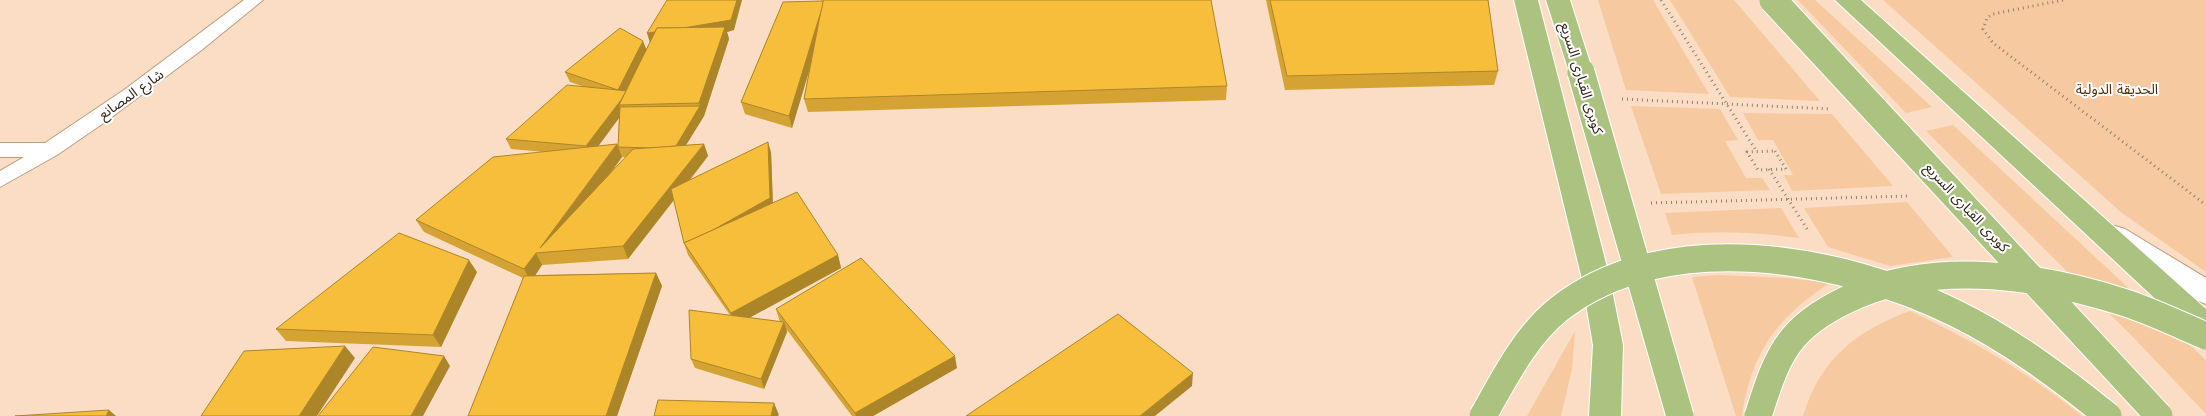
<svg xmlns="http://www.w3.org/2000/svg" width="2206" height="416" font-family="'Work Sans','Noto Sans Arabic',sans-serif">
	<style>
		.green { fill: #f6c9a0 }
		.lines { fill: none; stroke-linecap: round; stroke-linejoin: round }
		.lane-casing { stroke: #bf9d7e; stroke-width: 2 }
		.street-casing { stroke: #bf9d7e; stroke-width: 2 }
		.highway-casing { stroke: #fff; stroke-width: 2 }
		.path { stroke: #937f6c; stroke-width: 3; stroke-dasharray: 1 4; stroke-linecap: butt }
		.lane { fill: #fff; fill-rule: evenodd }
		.street { fill: #fff; fill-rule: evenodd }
		.highway { fill: #acc281; fill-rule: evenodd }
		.highway-bridge-casing { stroke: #fff; stroke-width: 29; stroke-linecap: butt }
		.highway-bridge { stroke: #acc281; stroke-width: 27 }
		.wall { fill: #d4a333; fill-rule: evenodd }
		.shaded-wall { fill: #ad8529 }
		.building { fill: #f7be3b; stroke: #ad8529 }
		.labels { text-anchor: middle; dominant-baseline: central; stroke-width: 4; stroke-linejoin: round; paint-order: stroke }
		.street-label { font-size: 14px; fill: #322518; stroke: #fff }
		.park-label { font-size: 14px; fill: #502d03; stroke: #fff }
	</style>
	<rect width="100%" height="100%" fill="#faddc4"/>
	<g class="green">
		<path d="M1598 0H1653L1709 94 1626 90Z"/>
		<path d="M1670 0H1734L1820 101 1730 97Z"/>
		<path d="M1798 0H1815L1932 107 1906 113Z"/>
		<path d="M1883 0H2206V272L2122 213Z"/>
		<path d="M1631 106 1720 109 1738 140 1725 141 1746 178H1762L1770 190 1661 194Z"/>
		<path d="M1743 113 1832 114 1893 186 1792 191 1784 175H1793L1773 140H1758Z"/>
		<path d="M1953 125 2206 360V414L2133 337 1926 131Z"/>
		<path d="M1907 202 1953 257 1890 266 1828 247 1804 208Z"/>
		<path d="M1781 208 1799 238C1756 232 1715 230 1672 235L1665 213Z"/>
		<path d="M1719 275 1788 278 1830 283C1777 317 1751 353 1742 416H1736L1692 277Z"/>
		<path d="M1910 311C1972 340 2029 373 2082 416H1803C1820 359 1856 331 1910 311Z"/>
		<path d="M1575 331 1572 369 1561 416H1527Z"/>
	</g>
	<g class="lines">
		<defs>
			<path id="lane" d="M244 0H263L199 52 105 122 57 155 0 187V171L24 157H0V143H45L124 90Z"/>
			<path id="street" d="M2115 226 2125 229 2206 278V304L2196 300 2105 245 2101 237 2105 229Z"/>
			<g id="highway">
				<path d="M1514 0H1538L1609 275 1623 345 1621 416H1589L1593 345 1581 275Z"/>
				<path d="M1546 0H1570L1593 72 1590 78 1581 80 1572 78 1569 72Z"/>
				<path d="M1835 0H1861L2206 309V339L2195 336Z"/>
			</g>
		</defs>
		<use href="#lane" class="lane-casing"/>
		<use href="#street" class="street-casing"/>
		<use href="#highway" class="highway-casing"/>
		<g class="path">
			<path d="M1661 0 1757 152"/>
			<path d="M2063 0 1993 14 1987 18 1983 29 1993 43 2206 205"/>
			<path d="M1622 99 1831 109"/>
			<path d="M1775 151 1786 169 1758 170 1747 152Z"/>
			<path d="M1769 169 1809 232"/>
			<path d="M1651 203 1910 196"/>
		</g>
		<use href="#lane" class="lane"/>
		<use href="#street" class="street"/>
		<use href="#highway" class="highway"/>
		<defs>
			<g id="highway-bridge">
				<path d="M1773 0 2159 416"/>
				<path d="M1581 72 1680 416"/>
				<path d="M1483 416C1504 379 1525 336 1559 309 1666 225 1842 257 1955 313 2010 340 2060 377 2108 416"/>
				<path d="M1758 416C1767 389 1775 359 1794 337 1810 318 1834 305 1857 295 1941 260 2044 276 2129 304 2155 313 2180 325 2206 336"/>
			</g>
		</defs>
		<use href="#highway-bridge" class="highway-bridge-casing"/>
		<use href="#highway-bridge" class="highway-bridge"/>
	</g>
	<g class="wall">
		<path d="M1266 0H1488L1498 71 1494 85 1285 90Z"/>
		<path d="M783 2 1227 86 1226 100 808 112 804 99 810 68 792 128 745 114 741 102Z"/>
		<path d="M734 30 727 32 729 39 704 116 686 145 704 144 708 156 690 180 771 152 773 203 838 255 841 268 749 318 780 322 776 309 957 368 873 416H852L787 330V332L764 389 695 368 691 359 730 315 688 255 684 243 674 200 628 259 542 265 535 275 656 273 662 286 617 416H468L523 278 424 232 416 220 545 152 511 149 506 139 582 86 570 82 565 72 646 50 650 42ZM619 118 618 147 622 157 617 144 598 146ZM622 157H626L610 174Z"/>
		<path d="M477 272 441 347 286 341 276 329Z"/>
	</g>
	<g class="shaded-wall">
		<path d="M737 0H742L734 30 727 32 729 39 704 116 678 158 674 148 700 106 699 103 650 43 647 33Z"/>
		<path d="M824 1 826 14 792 128 789 116Z"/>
		<path d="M643 41 647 51 619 105 622 114 591 156 586 146Z"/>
		<path d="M768 142 771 152 773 208 685 245Z"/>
		<path d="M617 144 622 157 553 252 540 248Z"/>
		<path d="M704 144 708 156 628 259 623 246Z"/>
		<path d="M536 253 542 265 531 282 524 269Z"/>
		<path d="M838 255 841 268 736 325 731 313Z"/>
		<path d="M469 260 477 272 441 347 433 335Z"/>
		<path d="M656 273 662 286 617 416H606Z"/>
		<path d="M784 322 787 332 764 389 761 379Z"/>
		<path d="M345 346 355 358 317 416H299Z"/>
		<path d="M444 356 450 366 423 416H411Z"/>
		<path d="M955 356 957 368 873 416H856L855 413Z"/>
		<path d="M1193 373 1192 386 1155 416H1140Z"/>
		<path d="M774 403 779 415 778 416H771Z"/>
		<path d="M109 410 116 416H106Z"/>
	</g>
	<g class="building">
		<path d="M667 0H737L731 20 683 28H657L655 32 647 33Z"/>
		<path d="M823 0H1211L1227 86 804 99Z"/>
		<path d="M1270 0H1488L1498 71 1287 76Z"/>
		<path d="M823 1 822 8 789 116 741 102 783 2Z"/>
		<path d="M725 27 699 103 619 105 657 28Z"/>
		<path d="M620 28 643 41 618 90 626 91 621 100 586 146 506 139 567 85 618 90 565 72Z"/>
		<path d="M700 106 676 146 652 148 618 147 620 107Z"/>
		<path d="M768 142 770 198 713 230 684 243 671 189Z"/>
		<path d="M617 144 540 248 633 149 704 144 623 246 536 253 524 269 416 220 493 157Z"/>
		<path d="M797 192 838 255 731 313 684 243Z"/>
		<path d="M399 233 469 260 433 335 276 329Z"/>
		<path d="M861 258 955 356 855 413 776 309Z"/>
		<path d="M656 273 606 416H468L524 276Z"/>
		<path d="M689 310 784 322 761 379 691 359Z"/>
		<path d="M1118 314 1193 373 1140 416H966Z"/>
		<path d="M345 346 299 416H201L244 351Z"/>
		<path d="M373 347 444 356 411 416H318Z"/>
		<path d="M658 400 774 403 771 416H654Z"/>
		<path d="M109 410 106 416H15Z"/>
	</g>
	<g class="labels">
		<g class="street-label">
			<text transform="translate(1582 78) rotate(73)">كوبرى القبارى السريع</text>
			<text transform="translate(131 94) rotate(-35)">شارع المصانع</text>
			<text transform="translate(1967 207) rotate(47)">كوبرى القبارى السريع</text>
		</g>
		<g class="park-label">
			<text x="2117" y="89">الحديقة الدولية</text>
		</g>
	</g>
</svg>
